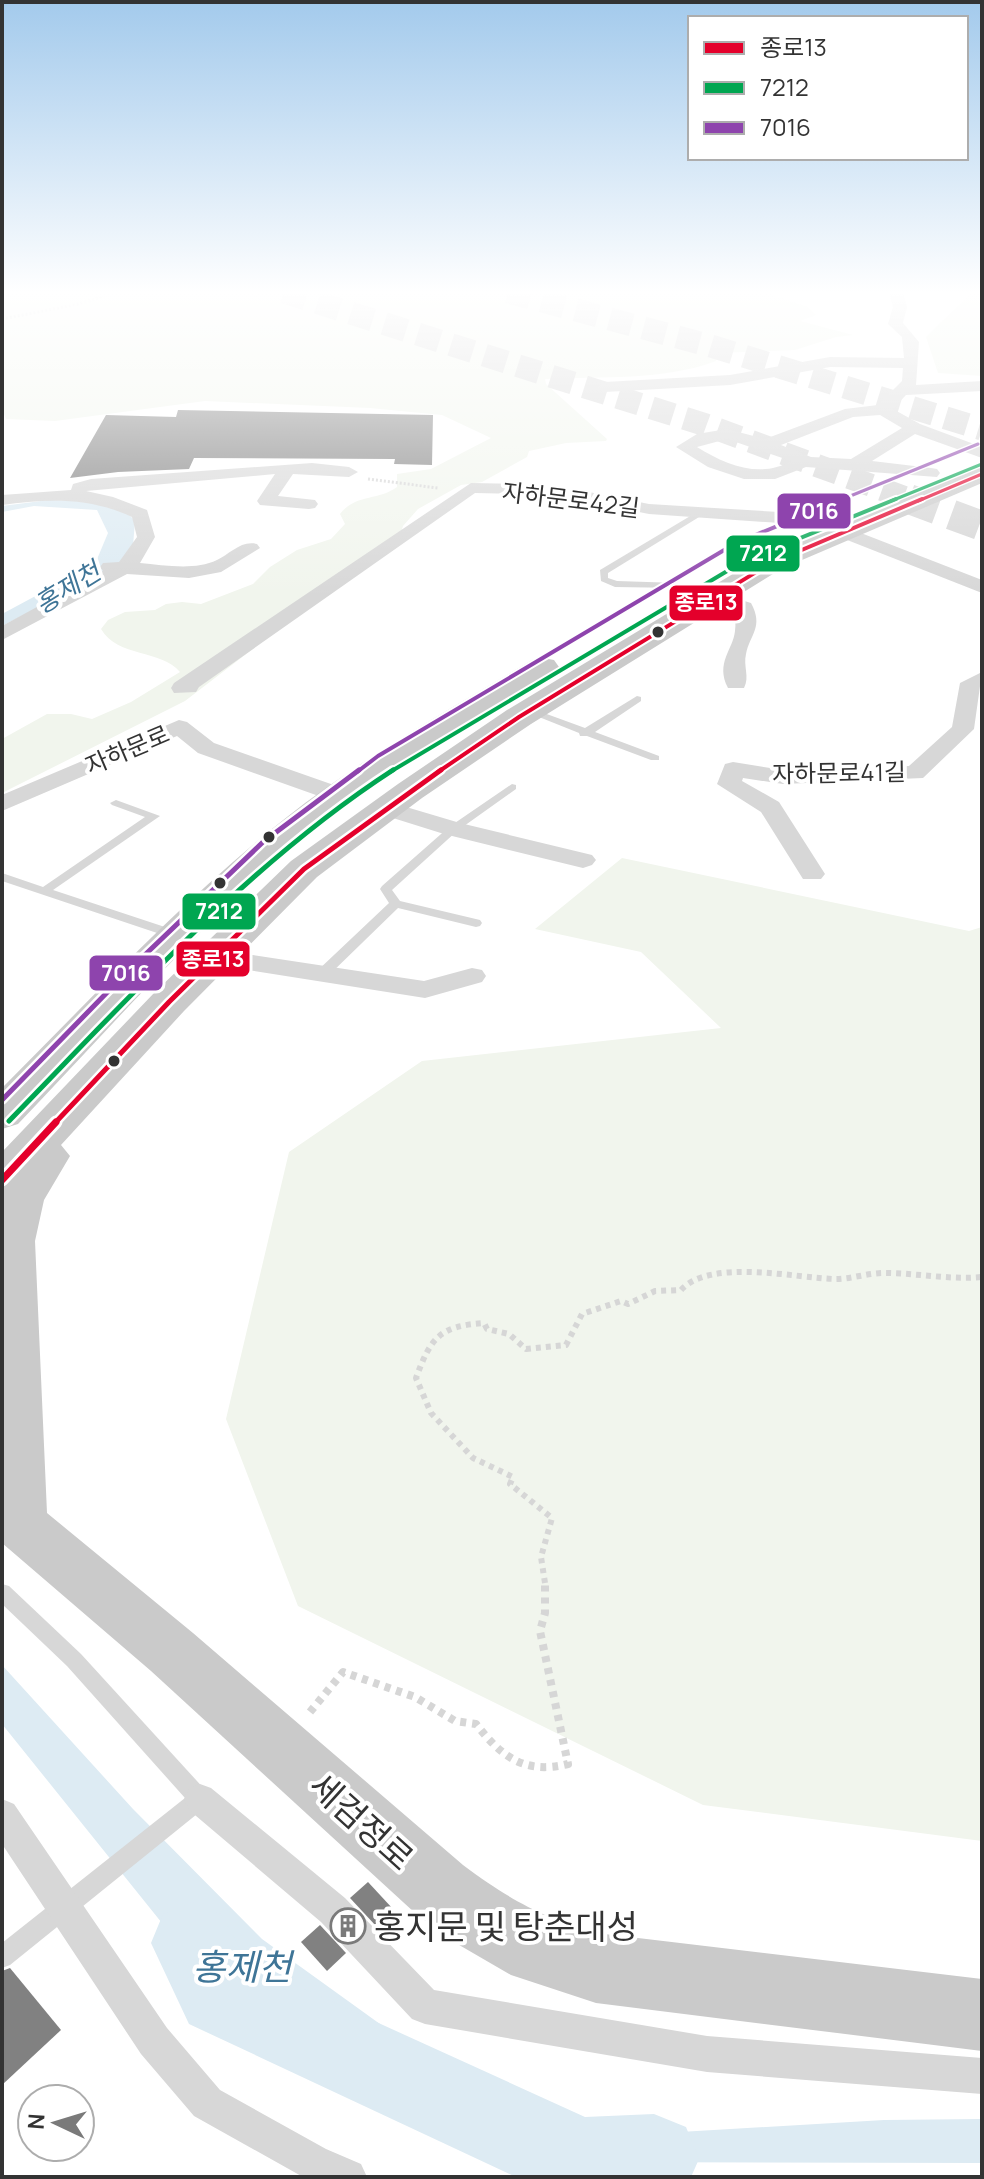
<svg xmlns="http://www.w3.org/2000/svg" width="984" height="2179" font-family="Manrope,'Noto Sans KR',sans-serif">
	<style>
		.green { fill: #f1f5ed }
		.water { fill: #ddebf3 }
		.lines { fill: none; stroke-linecap: round; stroke-linejoin: round }
		.river { fill: #ddebf3; fill-rule: evenodd }
		.building { fill: #818181 }
		.trunk-tunnel-far1 { stroke: #d6d6d6; stroke-width: 23; stroke-dasharray: 23 12; stroke-linecap: butt }
		.trunk-tunnel { stroke: #d6d6d6; stroke-width: 30; stroke-dasharray: 30 15; stroke-linecap: butt }
		.path-far2 { stroke: #d6d6d6; stroke-width: 3; stroke-dasharray: 2 2; stroke-linecap: butt }
		.path-far1 { stroke: #d6d6d6; stroke-width: 6; stroke-dasharray: 5 5; stroke-linecap: butt }
		.path { stroke: #d6d6d6; stroke-width: 8; stroke-dasharray: 6 6; stroke-linecap: butt }
		.service { fill: #d7d7d7; fill-rule: evenodd }
		.pedestrian { fill: #d7d7d7; fill-rule: evenodd }
		.minor { fill: #d7d7d7; fill-rule: evenodd }
		.primary { fill: #cacaca; fill-rule: evenodd }
		.bus-1-far3-casing { stroke: #fff; stroke-width: 6 }
		.bus-1-far2-casing { stroke: #fff; stroke-width: 8 }
		.bus-1-far1-casing { stroke: #fff; stroke-width: 10 }
		.bus-1-casing { stroke: #fff; stroke-width: 13 }
		.bus-2-far2-casing { stroke: #fff; stroke-width: 6 }
		.bus-2-far1-casing { stroke: #fff; stroke-width: 8 }
		.bus-2-casing { stroke: #fff; stroke-width: 10 }
		.bus-3-far2-casing { stroke: #fff; stroke-width: 6 }
		.bus-3-far1-casing { stroke: #fff; stroke-width: 8 }
		.bus-3-casing { stroke: #fff; stroke-width: 10 }
		.bus-1-far3 { stroke: #e4002b; stroke-width: 3 }
		.bus-1-far2 { stroke: #e4002b; stroke-width: 4 }
		.bus-1-far1 { stroke: #e4002b; stroke-width: 5 }
		.bus-1 { stroke: #e4002b; stroke-width: 7 }
		.bus-2-far2 { stroke: #00a651; stroke-width: 3 }
		.bus-2-far1 { stroke: #00a651; stroke-width: 4 }
		.bus-2 { stroke: #00a651; stroke-width: 5 }
		.bus-3-far2 { stroke: #8e44ad; stroke-width: 3 }
		.bus-3-far1 { stroke: #8e44ad; stroke-width: 4 }
		.bus-3 { stroke: #8e44ad; stroke-width: 5 }
		.bus-dot { fill: #333; stroke: #fff; stroke-width: 3 }
		.labels { text-anchor: middle; dominant-baseline: central; stroke-width: 8; stroke-linejoin: round; paint-order: stroke }
		.far-street-label { font-size: 24px; fill: #333; stroke: #fff }
		.far-water-label { font-size: 26px; font-style: italic; fill: #3f7597; stroke: #fff }
		.near-street-label { font-size: 34px; fill: #333; stroke: #fff }
		.near-poi-label { font-size: 34px; fill: #333; stroke: #fff; text-anchor: start }
		.near-water-label { font-size: 36px; font-style: italic; fill: #3f7597; stroke: #fff }
		.line-badge { stroke: #fff; stroke-width: 3 }
		.badge-label { font-size: 22px; text-anchor: middle; font-weight: bold; fill: #fff }
	</style>
	<rect width="100%" height="100%" fill="#fff"/>
	<g class="green">
		<path d="M2 292H763L808 307 816 315 800 321 853 335 836 337 795 350 715 353 716 361C663 381 600 376 545 379L546 384 607 439 606 441 566 443 529 451 527 457 482 482 461 485 418 509 403 526 400 536 185 701 2 793V739L47 714H71L92 719 131 702 180 672C161 649 118 658 101 629L108 620 125 612 155 610 166 604 182 602 201 604 253 584 270 567 297 550 331 539 345 524 340 514C355 494 378 501 397 487V474L431 469 491 438 442 415 370 408 205 401 55 421 6 419 2 409Z"/>
		<path d="M967 292H982V376L938 373 926 337 968 296Z"/>
		<path d="M622 858 969 931 982 927V1841L703 1805 298 1606 226 1419 289 1152 422 1061 721 1028 641 952 535 929Z"/>
	</g>
	<g class="water">
		<path d="M49 500C78 501 116 497 135 521L133 546 116 567 2 626V614L95 564 108 533 97 510 34 506 2 512V506Z"/>
		<path d="M2 1665 133 1809 262 1939 448 2073 596 2137 884 2120 982 2119V2163L583 2162 219 1994 2 1724Z"/>
	</g>
	<g class="lines">
		<path class="river" d="M192 1902 221 1914 249 1964 585 2117 654 2114 686 2127 699 2159 691 2177H516L189 2024 151 1943 163 1914Z"/>
	</g>
	<g class="building">
		<path d="M178 410 433 415 432 465 394 464 395 459 194 458 189 469 118 472 70 478 106 415 176 417Z"/>
		<path d="M368 1882 393 1909 376 1926 350 1898Z"/>
		<path d="M320 1925 346 1953 327 1971 301 1942Z"/>
		<path d="M10 1968 61 2030 2 2085V1971Z"/>
	</g>
	<g class="lines">
		<g class="trunk-tunnel-far1">
			<path d="M284 292 706 425 914 501"/>
			<path d="M508 292 704 344 982 429"/>
		</g>
		<path class="trunk-tunnel" d="M909 499 982 526"/>
		<g class="path-far2">
			<path d="M2 319 79 304 117 292"/>
			<path d="M368 479 438 488"/>
		</g>
		<path class="path-far1" d="M545 1583 541 1557 552 1518 510 1484 513 1477 473 1458 431 1413 416 1378C431 1337 440 1326 484 1323L487 1329 509 1334 526 1349 566 1345 582 1314 621 1301 628 1304 655 1291 681 1290C710 1258 795 1278 835 1279 851 1279 868 1273 884 1273 917 1273 949 1280 982 1277"/>
		<path class="path" d="M310 1712 343 1672 415 1697 455 1721 476 1724C501 1756 524 1775 568 1764L540 1631 545 1613V1581"/>
		<g class="service">
			<path d="M697 512 704 514 608 573V578L617 581 678 583 681 584V588L615 587 601 581 600 570Z"/>
			<path d="M637 696 641 697V701L595 732 659 756V760H651L587 736H580L579 733 524 711 529 708 533 709 585 728Z"/>
			<path d="M512 784 516 785V789L457 831 392 890 400 901 480 920 482 923 480 926 476 927 398 908 326 978H316L315 975 316 972 389 903 380 889 382 886 449 827Z"/>
			<path d="M116 800 160 816 53 890 180 932 182 935 180 938H172L2 881V873L43 887 145 817 112 805 110 803Z"/>
			<path d="M2 1584 9 1586 81 1654 207 1792 210 1799 207 1806 10 1965 2 1968V1943L185 1798 67 1666 2 1604Z"/>
		</g>
		<g class="pedestrian">
			<path d="M200 1784 211 1788 345 1898 434 1990 707 2036 982 2058V2094L707 2072 425 2024 412 2019 321 1922 189 1810 184 1799 189 1788Z"/>
			<path d="M2 1799 14 1804 167 2028 220 2090 326 2149 361 2164 367 2177H303L194 2116 141 2054 2 1844Z"/>
		</g>
		<g class="minor">
			<path d="M889 292H903L907 307 903 323 919 342 916 385 982 381V391L906 395 893 409 920 424 982 447V458L915 434 872 461 931 468 937 469 940 473 937 477 806 467 775 479H744L708 467 676 447 697 434 727 429 765 439 845 409 878 405 902 381 903 368 830 367 730 385 605 392 597 387 605 382 730 375 830 357 904 358 902 337 888 324 893 307ZM880 415 902 428 851 459 811 457 781 445 853 417ZM727 439 791 461C760 479 726 465 697 447Z"/>
			<path d="M312 463 349 467 358 472 349 477 293 474 278 496 315 500 318 504 315 508 309 509 260 505 257 501 275 474 86 491 113 497 147 510 155 537 140 563C164 565 194 571 217 560 230 554 241 540 257 544L260 548 221 572 189 578 127 574 2 640V626L103 571 100 567 103 563 119 562 137 537 132 517C89 497 47 499 2 505V495L71 490 73 484 91 479Z"/>
			<path d="M471 483 521 484 589 492 649 504 812 514 982 580V593L809 525 649 514 589 502 521 494 475 493 199 687 196 692 174 693 171 688 174 683Z"/>
			<path d="M712 591 751 603C764 627 750 634 746 654 743 666 750 677 744 688H728C715 663 733 650 735 631 736 624 735 617 734 610L705 601 702 597Z"/>
			<path d="M982 672 974 729 923 778 783 784 743 778 742 781 779 802 825 874 821 879H803L761 812 717 784 725 764 733 762 783 770 909 766 952 727 960 683Z"/>
			<path d="M179 720 187 722 214 743 348 790 351 795 348 800H330L198 753 177 736 2 811V795Z"/>
			<path d="M386 801 460 823 592 855 596 860 592 865 583 868 444 834 377 813 374 808 377 803Z"/>
			<path d="M213 949 424 981 472 968 482 970 486 976 482 982 425 998 203 963 199 957 203 951Z"/>
		</g>
		<g class="primary">
			<path d="M982 466V483L781 569 531 724 422 798 317 877 184 1011 61 1145 70 1156 44 1200 35 1241 47 1513 193 1633 463 1865C510 1900 540 1916 596 1933L982 1979V2051L596 2003 511 1975 454 1942 415 1913 151 1671 2 1543V1152L154 993 291 861 398 784 507 710 761 557Z"/>
			<path d="M543 658 554 660 559 667 554 674C473 723 390 771 316 830 206 916 114 1024 18 1124L2 1129V1088C95 995 184 898 287 817 363 757 449 710 532 660Z"/>
		</g>
		<defs>
			<path id="bus-1-far3" d="M918 501 982 474"/>
			<path id="bus-1-far2" d="M438 772 519 717 771 563 922 499"/>
			<path id="bus-1-far1" d="M54 1124 169 1002 304 869 441 770"/>
			<path id="bus-1" d="M2 1180 56 1122"/>
			<path id="bus-2-far2" d="M891 501 982 464"/>
			<path id="bus-2-far1" d="M390 772 744 561 896 499"/>
			<path id="bus-2" d="M9 1121C129 998 248 864 393 770"/>
			<path id="bus-3-far2" d="M838 501 978 444"/>
			<path id="bus-3-far1" d="M357 772 378 756 736 543 843 499"/>
			<path id="bus-3" d="M2 1100 128 971 263 842 359 770"/>
		</defs>
		<use href="#bus-1-far3" class="bus-1-far3-casing"/>
		<use href="#bus-1-far2" class="bus-1-far2-casing"/>
		<use href="#bus-1-far1" class="bus-1-far1-casing"/>
		<use href="#bus-1" class="bus-1-casing"/>
		<use href="#bus-2-far2" class="bus-2-far2-casing"/>
		<use href="#bus-2-far1" class="bus-2-far1-casing"/>
		<use href="#bus-2" class="bus-2-casing"/>
		<use href="#bus-3-far2" class="bus-3-far2-casing"/>
		<use href="#bus-3-far1" class="bus-3-far1-casing"/>
		<use href="#bus-3" class="bus-3-casing"/>
		<use href="#bus-1-far3" class="bus-1-far3"/>
		<use href="#bus-1-far2" class="bus-1-far2"/>
		<use href="#bus-1-far1" class="bus-1-far1"/>
		<use href="#bus-1" class="bus-1"/>
		<use href="#bus-2-far2" class="bus-2-far2"/>
		<use href="#bus-2-far1" class="bus-2-far1"/>
		<use href="#bus-2" class="bus-2"/>
		<use href="#bus-3-far2" class="bus-3-far2"/>
		<use href="#bus-3-far1" class="bus-3-far1"/>
		<use href="#bus-3" class="bus-3"/>
	</g>
	<linearGradient id="sky" x2="0" y2="1"><stop stop-color="#a3caec"/><stop offset="0.49" stop-color="#fff"/><stop offset="1" stop-color="#fff" stop-opacity="0"/></linearGradient>
	<rect width="984" height="597" fill="url(#sky)"/>
	<defs>
		<symbol id="building-ring" viewBox="-11 -11 22 22"><circle r="9.5" fill="#fff" stroke="#7a7a7a" stroke-width="1.5"/><path d="M-4-6H4V6H1V3H-1V6H-4ZM-2.5-4.3h1.7v1.8h-1.7ZM.8-4.3h1.7v1.8H.8ZM-2.5-1h1.7V.8h-1.7ZM.8-1h1.7V.8H.8Z" fill="#7a7a7a"/></symbol>
	</defs>
	<g fill-rule="evenodd">
		<use href="#building-ring" x="328" y="1906" width="40" height="40"/>
	</g>
	<g class="bus-dot">
		<circle cx="658" cy="632" r="7"/>
		<circle cx="269" cy="837" r="7"/>
		<circle cx="220" cy="883" r="7"/>
		<circle cx="114" cy="1061" r="7"/>
	</g>
	<g class="labels">
		<g class="far-street-label">
			<text transform="translate(571 499) rotate(7)">자하문로42길</text>
			<text transform="translate(127 749) rotate(-23)">자하문로</text>
			<text transform="translate(839 772) rotate(-1)">자하문로41길</text>
		</g>
		<g class="far-water-label">
			<text transform="translate(67 587) rotate(-32)">홍제천</text>
		</g>
		<g class="near-street-label">
			<text transform="translate(362 1821) rotate(42)">세검정로</text>
		</g>
		<g class="near-poi-label">
			<text x="374" y="1926">홍지문 및 탕춘대성</text>
		</g>
		<g class="near-water-label">
			<text x="242" y="1966">홍제천</text>
		</g>
	</g>
	<g class="line-badge">
		<rect x="776" y="492" width="76" height="38" rx="8" fill="#8e44ad"/>
		<rect x="725" y="534" width="76" height="39" rx="8" fill="#00a651"/>
		<rect x="668" y="584" width="76" height="38" rx="8" fill="#e4002b"/>
		<rect x="181" y="892" width="76" height="39" rx="8" fill="#00a651"/>
		<rect x="175" y="940" width="76" height="38" rx="8" fill="#e4002b"/>
		<rect x="88" y="954" width="76" height="38" rx="8" fill="#8e44ad"/>
	</g>
	<g class="badge-label">
		<text x="814" y="519">7016</text>
		<text x="763" y="561">7212</text>
		<text x="706" y="610">종로13</text>
		<text x="219" y="919">7212</text>
		<text x="213" y="967">종로13</text>
		<text x="126" y="981">7016</text>
	</g>
	<rect width="984" height="2179" fill="none" stroke="#333333" stroke-width="8"/>
	<rect x="688" y="16" width="280" height="144" fill="#ffffff" stroke="#adadad" stroke-width="2"/>
	<rect x="704" y="42" width="40" height="12" fill="#e4002b" stroke="#adadad" stroke-width="2"/>
	<text x="760" y="56" font-size="24" fill="#333333">종로13</text>
	<rect x="704" y="82" width="40" height="12" fill="#00a651" stroke="#adadad" stroke-width="2"/>
	<text x="760" y="96" font-size="24" fill="#333333">7212</text>
	<rect x="704" y="122" width="40" height="12" fill="#8e44ad" stroke="#adadad" stroke-width="2"/>
	<text x="760" y="136" font-size="24" fill="#333333">7016</text>
	<g transform="translate(56 2123) rotate(274)"><circle r="38" fill="#ffffff" stroke="#adadad" stroke-width="2"/>
	<path d="M0-6L14 30L0 20L-14 30Z" fill="#7a7a7a"/>
	<text y="-12" font-size="22" font-weight="bold" text-anchor="middle" fill="#333333">N</text>
	</g>
</svg>
